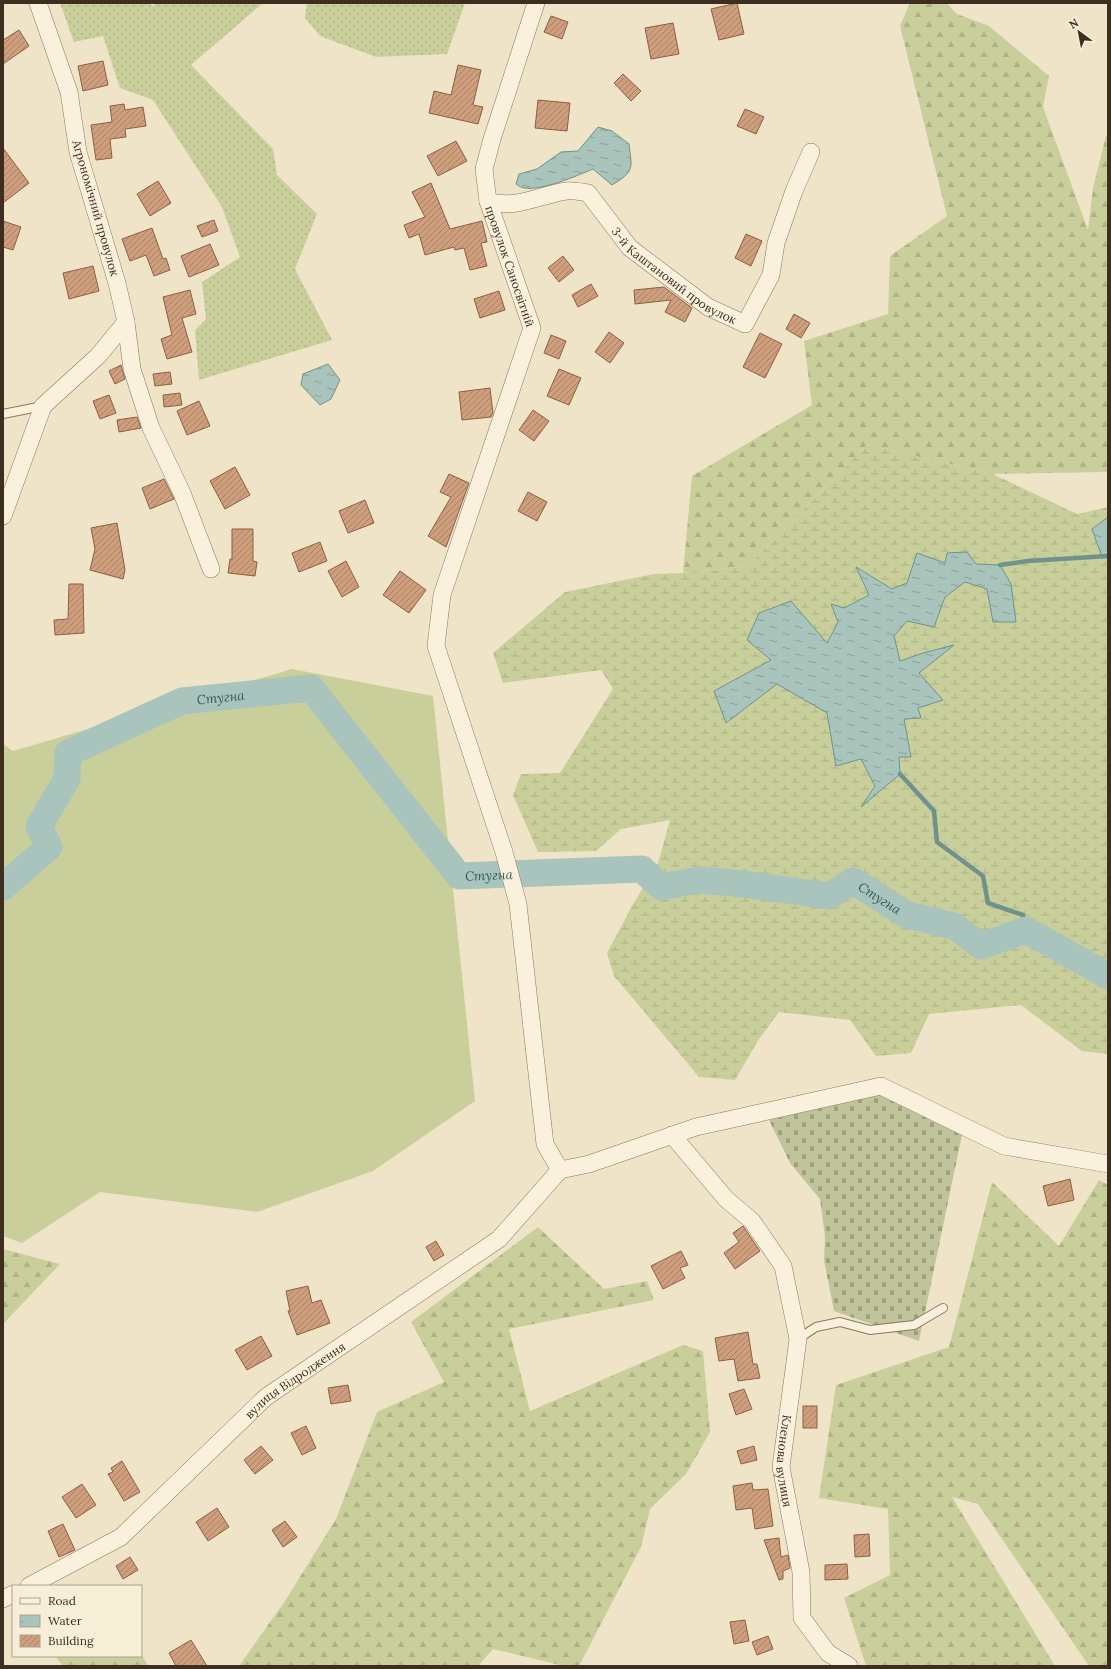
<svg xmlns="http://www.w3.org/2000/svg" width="1111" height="1669" font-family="Lora,serif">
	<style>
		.grass { fill: #c9cf9b }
		.forest { fill: url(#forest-firs) }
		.wetland { fill: url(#wetland-marsh) }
		.cemetery { fill: url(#cemetery-stones) }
		.garden { fill: url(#garden-dots) }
		.water { fill: url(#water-ripples); stroke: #6f938a }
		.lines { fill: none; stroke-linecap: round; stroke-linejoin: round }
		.stream { stroke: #6f938a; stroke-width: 4.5 }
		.river { stroke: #a9c4bc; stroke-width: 27 }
		.building { fill: url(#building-hatch); stroke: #8d5f41 }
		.lane-casing { stroke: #8d765c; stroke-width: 10 }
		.street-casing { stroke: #8d765c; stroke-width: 18 }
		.lane { stroke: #faf1dc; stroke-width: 8 }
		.street { stroke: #faf1dc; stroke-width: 17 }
		.labels { text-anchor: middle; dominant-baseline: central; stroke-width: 3; stroke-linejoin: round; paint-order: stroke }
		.street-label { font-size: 12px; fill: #3d2e20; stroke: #f7eed8 }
		.water-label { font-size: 13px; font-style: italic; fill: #2f5d5a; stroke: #f7eed8 }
	</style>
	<defs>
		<pattern id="forest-firs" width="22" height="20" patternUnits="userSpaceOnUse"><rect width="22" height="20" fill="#c9cf9b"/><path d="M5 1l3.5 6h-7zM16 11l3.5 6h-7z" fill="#aeb285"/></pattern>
		<pattern id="wetland-marsh" width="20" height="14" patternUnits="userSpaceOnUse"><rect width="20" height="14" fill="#c9cf9b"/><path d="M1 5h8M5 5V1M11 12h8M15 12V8" fill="none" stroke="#aeb285"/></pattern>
		<pattern id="cemetery-stones" width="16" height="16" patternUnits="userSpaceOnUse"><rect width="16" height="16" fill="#bfc49a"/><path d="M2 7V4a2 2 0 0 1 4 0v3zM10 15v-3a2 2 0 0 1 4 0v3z" fill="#9ca07d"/></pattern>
		<pattern id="garden-dots" width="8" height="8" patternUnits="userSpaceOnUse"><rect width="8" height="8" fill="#c9cf9b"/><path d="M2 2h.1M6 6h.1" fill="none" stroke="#aeb285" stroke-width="1.8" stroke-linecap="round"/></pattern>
		<pattern id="water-ripples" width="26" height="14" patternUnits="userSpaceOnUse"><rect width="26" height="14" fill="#a9c4bc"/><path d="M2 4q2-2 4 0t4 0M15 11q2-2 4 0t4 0" fill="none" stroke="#8ba098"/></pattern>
		<pattern id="building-hatch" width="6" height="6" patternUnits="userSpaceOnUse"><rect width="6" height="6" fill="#cf9f7d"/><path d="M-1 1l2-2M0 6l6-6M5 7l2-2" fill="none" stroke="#a98266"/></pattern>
	</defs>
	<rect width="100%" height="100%" fill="#f0e4c8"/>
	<path class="grass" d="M292 669 433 696 475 1101 373 1171 257 1212 100 1192 22 1243 3 1236V744L13 751Z"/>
	<g class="forest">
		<path d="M910 3H946L957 14 989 26 1049 76 1043 107 1088 230 1093 188 1106 136H1108V472L993 474 867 445 748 566 683 573 692 476 812 405 804 341 888 314 890 256 947 216 900 26Z"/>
		<path d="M1099 1180 1108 1185V1666H1089L978 1504 952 1497 1055 1666H866L844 1598 890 1575 888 1509 819 1498 836 1385 949 1347 992 1182 1059 1246Z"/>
		<path d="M538 1227 604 1289 647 1281 654 1300 509 1329 530 1411 683 1345 703 1351 710 1432 686 1474 650 1509 641 1547 579 1666H564L493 1649 478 1666H239L285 1601 336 1519 377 1412 444 1382 411 1322Z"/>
		<path d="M3 1249 60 1264 3 1324Z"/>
		<path d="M141 1653 148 1666H63L55 1656H141Z"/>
	</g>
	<path class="wetland" d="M867 445 993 474 1077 514 1108 507V517L1092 529 1102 557 1108 556V1054L1082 1051 1021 1005 929 1014 911 1053 876 1056 850 1020 779 1012 759 1039 735 1080 699 1077 614 976 607 953 632 906 658 863 670 820 621 829 596 851 538 852 513 795 521 774 560 773 613 689 601 670 503 683 493 653 565 592 654 574 683 573 748 566Z"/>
	<path class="cemetery" d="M880 1094 963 1130 919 1341 834 1311 824 1260 825 1236 820 1199 790 1163 769 1120Z"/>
	<g class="garden">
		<path d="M60 3H150L152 6 158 3H263L191 65 273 149 277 175 317 214 295 269 332 340 199 380 195 330 206 319 202 282 240 257 222 207 153 100 120 88 103 36 74 42Z"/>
		<path d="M307 3H465L447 54 376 57 320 36 305 18Z"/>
	</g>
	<g class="water">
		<path d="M598 127 612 131 629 144C632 169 635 171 612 185L593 169C576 176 542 191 524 188 521 188 518 185 516 184L519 174 537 169 561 152 578 151Z"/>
		<path d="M328 364 340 380 331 399 320 405 301 385 303 374Z"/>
		<path d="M1108 517V556L1102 557 1092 529Z"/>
		<path d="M967 552 976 564 1000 565 1011 584 1016 622H993L987 589 965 582 945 597 934 627 907 621 894 636 900 661 923 653 954 645 919 673 943 700 918 708 921 718 904 719 911 757H899L900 774 861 807 875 786 861 759 836 766 827 713 777 684 726 723 714 691 771 660 747 640 759 613 791 601 827 643 838 622 831 604 844 608 869 595 856 567 892 589 907 583 917 553 945 563 947 553Z"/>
	</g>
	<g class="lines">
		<g class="stream">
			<path d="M1000 565 1028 561 1108 556"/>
			<path d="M900 774 934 811 937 842 983 876 988 903 1023 915 1026 930"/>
		</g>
		<path class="river" id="s1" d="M3 887 49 847 39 826 67 779 68 753 182 701 311 688 459 876 642 869 661 887 699 880 743 884 829 896 853 881 907 915 954 926 981 946 1026 930 1108 976"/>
	</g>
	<g class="building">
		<path d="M737 3 744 34 719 40 711 9Z"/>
		<path d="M551 16 568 22 562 39 544 32Z"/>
		<path d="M673 23 679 54 651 59 645 28Z"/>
		<path d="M19 30 29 46 3 64V40Z"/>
		<path d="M103 61 108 85 83 91 78 66Z"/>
		<path d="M458 65 481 70 473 105 483 107 478 124 429 113 434 91 451 95Z"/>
		<path d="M623 74 641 91 631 101 614 83Z"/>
		<path d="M538 100 570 103 567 131 535 128Z"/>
		<path d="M124 104 125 110 143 107 146 126 125 129 126 137 110 139 112 158 96 160 91 125 112 122 110 106Z"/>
		<path d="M745 109 764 117 756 134 737 126Z"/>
		<path d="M456 141 467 161 438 176 427 156Z"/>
		<path d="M3 148 29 183 3 203Z"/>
		<path d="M158 181 171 203 150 216 137 194Z"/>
		<path d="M431 183 450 229 482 221 487 242 481 243 487 266 470 270 464 248 455 250 454 247 425 255 419 234 409 238 404 225 425 217 412 192Z"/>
		<path d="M214 220 218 231 202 237 197 226Z"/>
		<path d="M3 221 21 227 13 250 3 247Z"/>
		<path d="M152 228 163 259 166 258 170 270 154 276 146 255 130 261 122 239Z"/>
		<path d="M746 234 762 241 751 266 735 258Z"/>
		<path d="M210 244 219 265 189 277 181 256Z"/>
		<path d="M563 256 574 270 559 282 548 268Z"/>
		<path d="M93 266 99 291 69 299 63 273Z"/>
		<path d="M591 284 598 296 578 307 572 295Z"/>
		<path d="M664 287 692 308 685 322 665 312 671 300 635 304 634 290Z"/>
		<path d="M190 290 196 314 182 318 192 352 167 359 161 339 172 335 163 297Z"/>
		<path d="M499 291 505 310 480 318 474 299Z"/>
		<path d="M794 314 810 323 801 338 786 329Z"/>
		<path d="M609 332 624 343 610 363 595 352Z"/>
		<path d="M760 333 782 344 765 378 743 367Z"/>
		<path d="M551 335 566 341 559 359 544 353Z"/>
		<path d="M121 365 125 379 115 384 109 371Z"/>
		<path d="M559 369 581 378 569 405 547 396Z"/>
		<path d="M170 372 172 384 155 386 153 374Z"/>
		<path d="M490 388 493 413 491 417 462 420 459 392Z"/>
		<path d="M180 393 182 405 164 407 163 395Z"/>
		<path d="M109 395 116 413 100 419 93 401Z"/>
		<path d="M199 401 210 426 187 435 177 411Z"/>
		<path d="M533 410 549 421 534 441 519 430Z"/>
		<path d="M137 417 141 428 119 432 117 420Z"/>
		<path d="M235 467 250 495 225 509 210 481Z"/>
		<path d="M449 474 469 483 446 547 428 536 451 497 440 492Z"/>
		<path d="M164 479 174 499 150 509 142 488Z"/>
		<path d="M528 492 547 502 537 521 518 511Z"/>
		<path d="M365 500 374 523 348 533 339 511Z"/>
		<path d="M117 523 125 570 123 579 90 570 95 549 91 528Z"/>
		<path d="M232 529H253V561L257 562 255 576 228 573 230 559H232Z"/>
		<path d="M320 542 327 561 299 572 292 553Z"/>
		<path d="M346 561 359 587 342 597 328 571Z"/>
		<path d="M400 571 426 590 409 613 383 595Z"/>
		<path d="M69 584H83L84 633 55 635 54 620 68 619Z"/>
		<path d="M1070 1179 1074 1200 1048 1206 1043 1186Z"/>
		<path d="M743 1226 760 1251 735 1269 724 1253 739 1242 733 1233Z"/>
		<path d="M436 1241 444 1255 434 1261 426 1247Z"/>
		<path d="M681 1251 688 1265 680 1268 685 1278 663 1289 651 1266Z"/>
		<path d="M308 1286 312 1303 321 1300 330 1323 297 1335 288 1311H290L286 1291Z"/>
		<path d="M748 1332 753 1364H757L760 1378 738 1381 734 1359 719 1361 715 1338Z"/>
		<path d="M261 1336 272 1356 247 1370 235 1350Z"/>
		<path d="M348 1385 351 1401 331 1404 328 1388Z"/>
		<path d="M744 1389 752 1409 736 1415 729 1394Z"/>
		<rect x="803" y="1406" width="14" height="22"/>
		<path d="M306 1426 316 1448 302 1455 291 1433Z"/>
		<path d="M261 1446 273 1460 255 1474 244 1460Z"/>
		<path d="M754 1446 757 1460 741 1464 737 1451Z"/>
		<path d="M122 1461 140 1492 124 1501 108 1474 113 1472 111 1468Z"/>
		<path d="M752 1483 753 1490 768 1489 773 1526 755 1529 752 1508 736 1510 733 1486Z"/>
		<path d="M82 1484 96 1505 76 1518 62 1497Z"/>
		<path d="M217 1508 229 1527 208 1541 196 1522Z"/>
		<path d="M285 1521 297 1537 283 1547 272 1530Z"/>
		<path d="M63 1524 75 1550 59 1557 48 1531Z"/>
		<path d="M869 1534 870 1556 855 1557 854 1535Z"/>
		<path d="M779 1538 781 1557 788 1555 790 1568 783 1571V1579L779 1580 764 1540Z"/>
		<path d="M130 1557 138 1570 123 1579 116 1566Z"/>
		<path d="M847 1564 848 1579 825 1580V1565Z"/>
		<path d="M745 1620 749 1641 734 1644 730 1622Z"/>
		<path d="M768 1636 773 1649 757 1655 752 1642Z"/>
		<path d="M191 1640 207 1666H176L169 1653Z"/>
	</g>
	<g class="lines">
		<defs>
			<g id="lane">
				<path d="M3 414 43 406"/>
				<path d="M798 1339 816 1327 840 1322 870 1330 914 1325 943 1308"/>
			</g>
			<g id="street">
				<path id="s2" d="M536 3 492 139 484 169 488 201 532 328 442 595 436 646 504 852 518 904 545 1144 560 1170"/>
				<path id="s3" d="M488 201C515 210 540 195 566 191 573 190 581 192 588 193L630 248 708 307 745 324 771 275 776 243 794 191 811 152"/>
				<path d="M126 322 132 369 151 428 182 493 211 569"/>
				<path d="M3 516 43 406 98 356 126 322 117 283 78 152 69 92 38 3"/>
				<path id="s4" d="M672 1135 726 1199 752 1221 783 1266 798 1339 781 1467 801 1572 802 1618 828 1653 849 1666"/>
				<path d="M560 1170 589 1164 696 1127 881 1086 1004 1146 1108 1164"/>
				<path id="s5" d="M29 1586 121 1537 266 1397 499 1239 560 1170"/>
				<path d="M3 1599 13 1594"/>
			</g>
		</defs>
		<use href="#lane" class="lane-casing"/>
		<use href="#street" class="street-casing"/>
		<use href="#lane" class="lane"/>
		<use href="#street" class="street"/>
	</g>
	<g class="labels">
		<g class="street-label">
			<text transform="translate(96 208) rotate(74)">Агрономічний провулок</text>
			<text stroke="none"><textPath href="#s2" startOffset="275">провулок Саносвітній</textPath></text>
			<text stroke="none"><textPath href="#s3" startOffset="223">3-й Каштановий провулок</textPath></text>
			<text stroke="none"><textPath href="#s5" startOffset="339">вулиця Відродження</textPath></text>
			<text stroke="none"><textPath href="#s4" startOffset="370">Кленова вулиця</textPath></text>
		</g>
		<g class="water-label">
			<text stroke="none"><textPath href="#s1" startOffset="329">Стугна</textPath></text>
			<text stroke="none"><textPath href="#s1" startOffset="689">Стугна</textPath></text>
			<text stroke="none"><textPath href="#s1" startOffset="1098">Стугна</textPath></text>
		</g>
	</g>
	<rect width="1111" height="1669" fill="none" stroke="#3d2e20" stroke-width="8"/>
	<rect x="12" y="1585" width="130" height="72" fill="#f7eed8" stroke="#ada18e"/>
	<rect x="20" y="1598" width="20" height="6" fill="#faf1dc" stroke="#ada18e"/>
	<text x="48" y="1605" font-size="12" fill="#3d2e20">Road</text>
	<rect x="20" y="1615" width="20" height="12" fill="url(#water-ripples)" stroke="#ada18e"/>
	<text x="48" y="1625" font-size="12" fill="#3d2e20">Water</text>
	<rect x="20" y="1635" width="20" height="12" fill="url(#building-hatch)" stroke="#ada18e"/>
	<text x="48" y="1645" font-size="12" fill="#3d2e20">Building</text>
	<g transform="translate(1079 32) rotate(328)" stroke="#f7eed8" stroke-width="3" paint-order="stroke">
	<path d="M0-3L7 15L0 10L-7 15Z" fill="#3d2e20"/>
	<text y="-6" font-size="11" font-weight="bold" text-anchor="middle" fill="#3d2e20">N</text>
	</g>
</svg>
